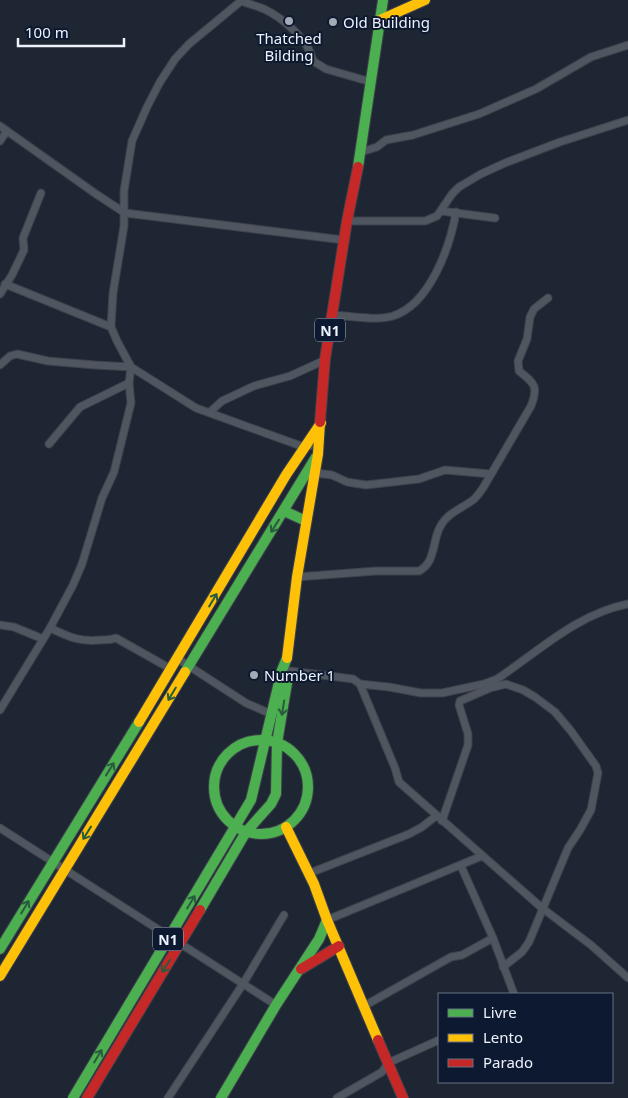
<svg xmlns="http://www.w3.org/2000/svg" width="628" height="1098" font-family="'Noto Sans',sans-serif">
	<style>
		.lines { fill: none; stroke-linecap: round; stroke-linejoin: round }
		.street-casing { stroke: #3c414b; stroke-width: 9 }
		.fast-casing { stroke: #3c414b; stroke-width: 12 }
		.slow-casing { stroke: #3c414b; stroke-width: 12 }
		.jam-casing { stroke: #3c414b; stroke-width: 12 }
		.street { stroke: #4f565f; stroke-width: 7 }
		.fast { stroke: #4caf50; stroke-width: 10 }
		.slow { stroke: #ffc107; stroke-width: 10 }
		.jam { stroke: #c62828; stroke-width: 10 }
		.oneway { stroke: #295c3e }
		.poi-dot { fill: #a5abb6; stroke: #0d1930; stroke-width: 2 }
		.labels { text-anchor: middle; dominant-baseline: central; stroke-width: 4; stroke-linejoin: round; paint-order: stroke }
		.shield { fill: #0d1930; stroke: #aab1bf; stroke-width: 1 }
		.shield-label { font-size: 14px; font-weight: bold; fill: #edf2fc }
		.poi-label { font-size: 15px; fill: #edf2fc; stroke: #0d1930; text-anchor: start }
	</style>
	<rect width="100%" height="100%" fill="#1e2633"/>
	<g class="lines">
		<defs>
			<g id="street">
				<path d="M0 126 96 194 125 213 344 240"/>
				<path d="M0 141 7 131"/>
				<path d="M361 152 377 147 386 140 413 135 479 114 536 89 591 57 628 45"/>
				<path d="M441 211 495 218"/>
				<path d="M347 221H425L437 216 452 194 459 187 481 174 505 163 560 142 628 120"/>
				<path d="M5 284 111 327"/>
				<path d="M0 294 12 275 24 250 23 238 41 193"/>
				<path d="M332 315C350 316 377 321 393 316 430 304 450 247 456 212"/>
				<path d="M0 365 10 356 17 354 48 361 95 365 131 367 129 383 131 403 114 472 102 498 82 564 73 585 50 628 0 710"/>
				<path d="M210 412 222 401 254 386 290 376 325 360"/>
				<path d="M49 444 80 407 129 383"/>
				<path d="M309 446 304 447 196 408 131 367 117 341 111 327 113 293 124 226V191L132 141 147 107 160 82 175 59 189 44 241 1C249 4 257 6 264 9 283 18 309 40 313 61L326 69 371 82"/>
				<path d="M315 473 332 475 347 482 366 485 419 479 445 470 491 474"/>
				<path d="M297 577 376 571H419C436 562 432 542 440 527 447 513 461 509 473 500 477 497 480 492 483 488L531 406C539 386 534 383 519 371L518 361 527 339 530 317 534 309 548 298"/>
				<path d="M0 625 14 627 43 639"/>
				<path d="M50 628C70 637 78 642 100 640 106 640 110 640 116 638L171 669"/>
				<path d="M178 659 246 703 271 714"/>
				<path d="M282 670 353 679 360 684 395 768 399 782 542 908 591 945 628 978"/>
				<path d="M360 684 389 687 421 693H442L484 684 497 679C539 651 577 614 628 604"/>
				<path d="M442 821 468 745V734L459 705 460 701 490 688 506 684 523 690 535 697 555 712 571 731 596 766 598 773 591 810 580 830 568 848 529 942 522 952 503 967"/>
				<path d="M0 828 276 1005"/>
				<path d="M461 866 493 938 514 994"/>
				<path d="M310 873 409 834 422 827 436 816"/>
				<path d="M327 920 482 856"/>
				<path d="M364 1006 451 957 462 955 493 938"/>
				<path d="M168 1098 243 984 284 915"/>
				<path d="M337 1098 382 1072 388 1063 439 1040"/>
			</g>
			<g id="fast">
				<path d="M358 167 383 0"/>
				<path d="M284 511 306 521"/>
				<path d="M185 672 316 457"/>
				<circle cx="261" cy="787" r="47"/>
				<path d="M200 910 246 832 271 804 276 794 277 743 287 683"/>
				<path d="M0 949 139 722"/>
				<path d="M73 1098 251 800 282 670 287 658"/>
				<path d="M221 1098 276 1005 319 939 327 920"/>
			</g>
			<g id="slow">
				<path d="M380 20 425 0"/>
				<path d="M287 658 297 577 318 454 320 422"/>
				<path d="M139 722 286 475 321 423"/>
				<path d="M286 827 314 884 327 920 378 1040"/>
				<path d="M0 976 185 672"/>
			</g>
			<g id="jam">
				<path d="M320 422 325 359 347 221 358 167"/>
				<path d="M301 969 339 946"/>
				<path d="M378 1040 403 1098"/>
				<path d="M87 1098 200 910"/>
			</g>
		</defs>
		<use href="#street" class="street-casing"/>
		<use href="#fast" class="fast-casing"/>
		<use href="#slow" class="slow-casing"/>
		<use href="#jam" class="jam-casing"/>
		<use href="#street" class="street"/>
		<use href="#fast" class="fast"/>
		<use href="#slow" class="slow"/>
		<use href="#jam" class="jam"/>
	</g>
	<defs><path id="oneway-shaft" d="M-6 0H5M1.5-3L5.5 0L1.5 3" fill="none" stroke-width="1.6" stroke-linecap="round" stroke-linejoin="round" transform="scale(1.25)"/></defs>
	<g class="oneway">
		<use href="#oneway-shaft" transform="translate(275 526) rotate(122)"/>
		<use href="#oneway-shaft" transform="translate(213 600) rotate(-59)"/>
		<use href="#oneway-shaft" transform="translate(172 694) rotate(121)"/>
		<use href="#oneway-shaft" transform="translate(283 708) rotate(99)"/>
		<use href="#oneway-shaft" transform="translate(110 769) rotate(-58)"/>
		<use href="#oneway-shaft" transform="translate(87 833) rotate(122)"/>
		<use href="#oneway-shaft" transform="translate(191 902) rotate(-59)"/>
		<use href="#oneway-shaft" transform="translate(25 907) rotate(-59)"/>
		<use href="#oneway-shaft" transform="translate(166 966) rotate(123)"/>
		<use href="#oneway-shaft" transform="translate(98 1056) rotate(-59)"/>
	</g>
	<g class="poi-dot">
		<circle cx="289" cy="21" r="5"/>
		<circle cx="333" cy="22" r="5"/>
		<circle cx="254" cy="675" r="5"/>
	</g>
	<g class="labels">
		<g class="shield">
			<rect x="315" y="318.5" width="30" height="23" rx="4"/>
			<rect x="153" y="927.5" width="30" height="23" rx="4"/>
		</g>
		<g class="shield-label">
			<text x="330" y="330">N1</text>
			<text x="168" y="939">N1</text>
		</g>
		<g class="poi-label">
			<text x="343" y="22">Old Building</text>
			<text x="289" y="38" text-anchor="middle">Thatched<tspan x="289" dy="17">Bilding</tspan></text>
			<text x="264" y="675">Number 1</text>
		</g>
	</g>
	<rect x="438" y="993" width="175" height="90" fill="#0d1930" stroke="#677082"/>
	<rect x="448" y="1009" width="25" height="8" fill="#4caf50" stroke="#677082"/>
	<text x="483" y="1018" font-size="15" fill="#edf2fc">Livre</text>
	<rect x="448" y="1034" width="25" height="8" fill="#ffc107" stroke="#677082"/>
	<text x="483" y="1043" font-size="15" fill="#edf2fc">Lento</text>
	<rect x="448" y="1059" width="25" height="8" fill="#c62828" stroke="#677082"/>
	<text x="483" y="1068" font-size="15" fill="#edf2fc">Parado</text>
	<path d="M18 38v8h106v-8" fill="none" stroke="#edf2fc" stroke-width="2.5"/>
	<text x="25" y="38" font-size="15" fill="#edf2fc" stroke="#0d1930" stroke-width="4" paint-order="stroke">100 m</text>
</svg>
